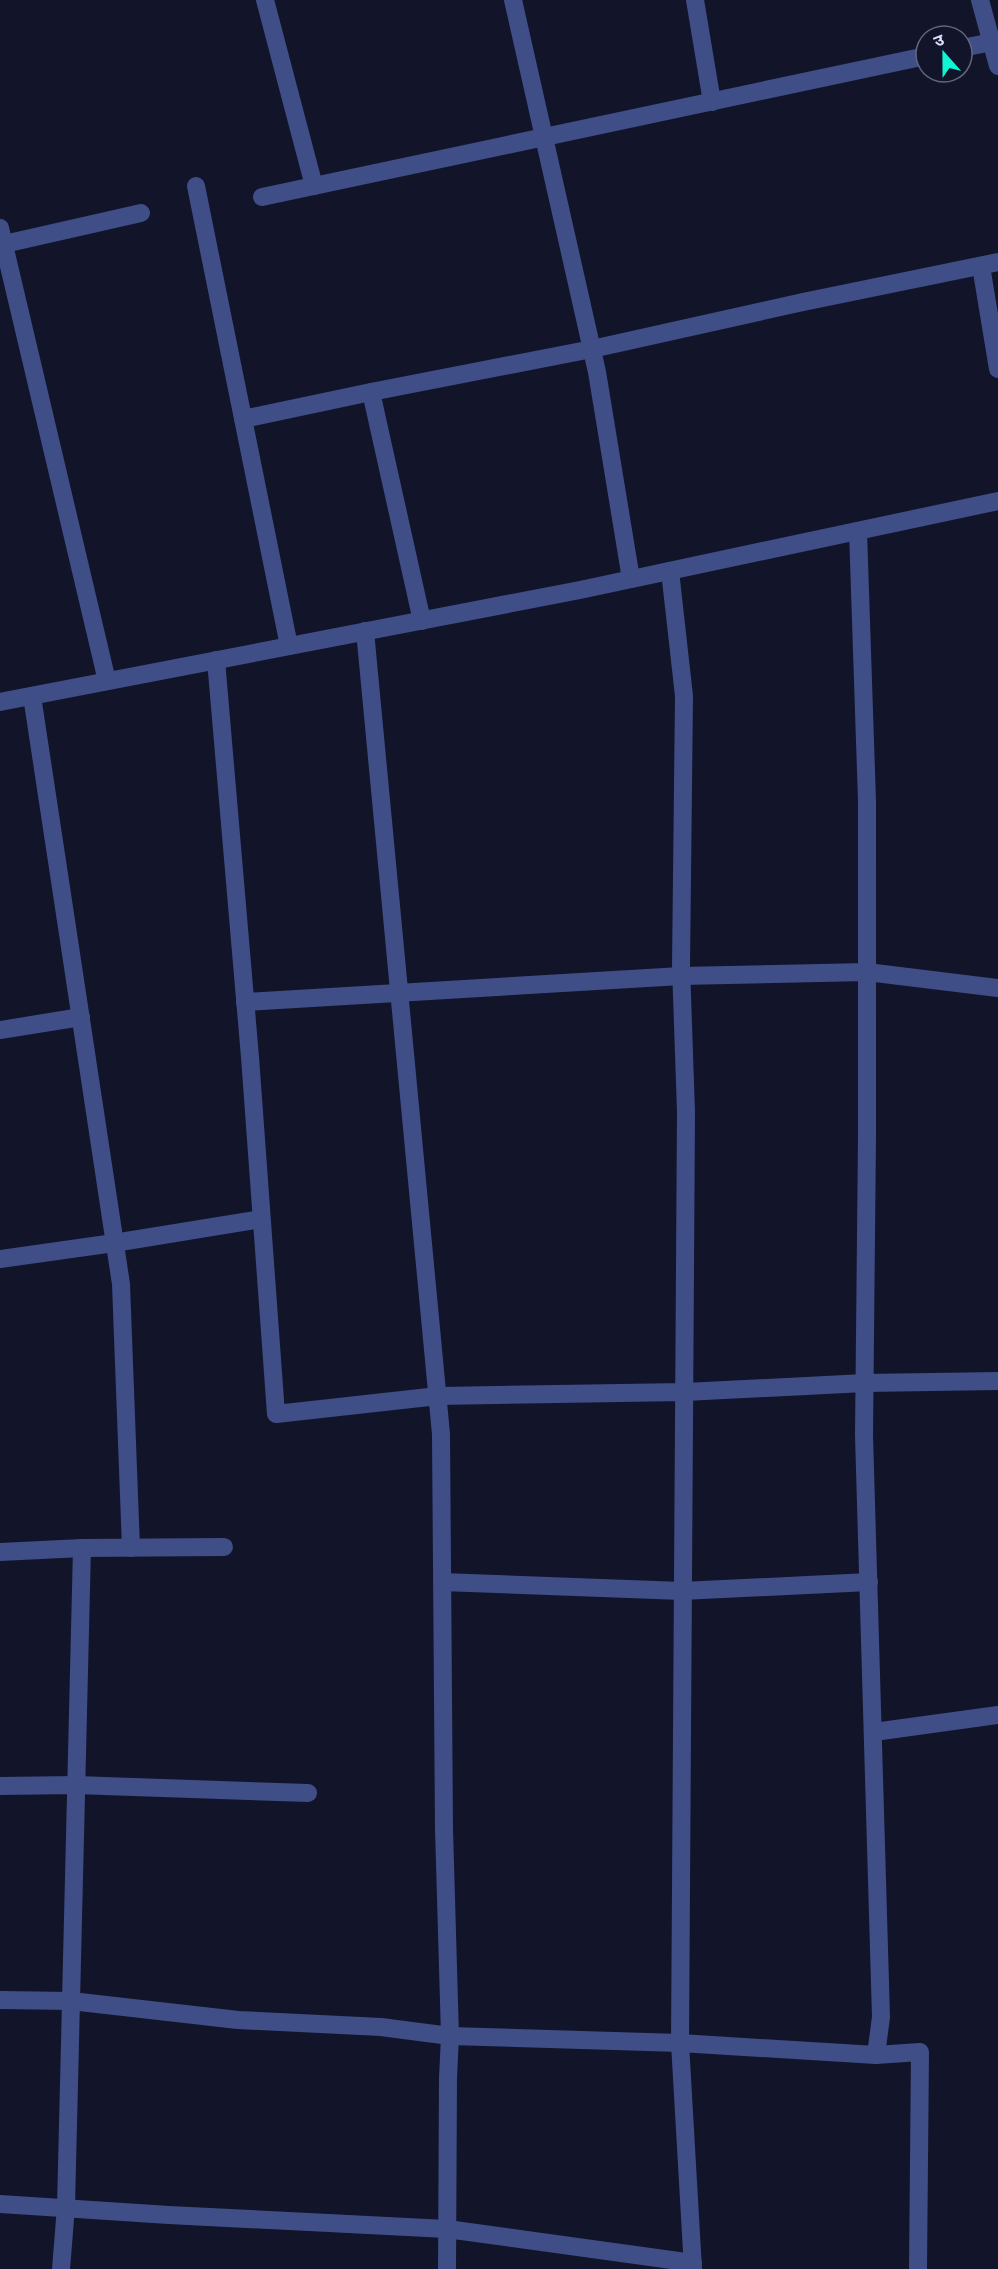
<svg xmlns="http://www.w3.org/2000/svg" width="998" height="2269" font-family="Manrope,'Noto Sans Devanagari',sans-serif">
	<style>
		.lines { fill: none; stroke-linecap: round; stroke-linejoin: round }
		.minor { stroke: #3f4e87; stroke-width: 18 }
	</style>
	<rect width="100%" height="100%" fill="#12142a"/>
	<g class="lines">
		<g class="minor">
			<path d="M265 0 314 186"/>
			<path d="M513 0 597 372 631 579"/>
			<path d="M695 0 712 102"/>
			<path d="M980 0 998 66"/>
			<path d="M962 48 992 42"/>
			<path d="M196 186 289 646"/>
			<path d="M262 197 926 56"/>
			<path d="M0 228 107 681"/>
			<path d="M0 245 141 213"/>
			<path d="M981 266 998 369"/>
			<path d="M371 392 422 621"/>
			<path d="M243 419 371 392 592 349 803 302 998 262"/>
			<path d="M670 571 684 696 681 966 686 1112 680 2043 693 2269"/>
			<path d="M365 631 441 1434 444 1829 450 2036 448 2078 447 2269"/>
			<path d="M216 660 250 1057 276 1414 438 1396 685 1392 865 1383 998 1381"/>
			<path d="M32 696 121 1284 131 1548"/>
			<path d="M0 702 580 590 998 501"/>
			<path d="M245 1002 681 976 867 972 998 988"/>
			<path d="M0 1030 81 1017"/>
			<path d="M0 1259 114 1243 261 1219"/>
			<path d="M0 1552 82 1548 224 1547"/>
			<path d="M442 1582 682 1591 869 1582"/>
			<path d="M874 1732 998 1715"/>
			<path d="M0 1786 76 1785 308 1793"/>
			<path d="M0 2000 71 2001 238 2020 381 2027 450 2036 680 2043 876 2055 881 2017 864 1435 867 1136V801L858 531"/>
			<path d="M876 2055 920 2052 918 2269"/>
			<path d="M0 2204 169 2215 447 2229 693 2263"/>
			<path d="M61 2269 66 2207 82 1548"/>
		</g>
	</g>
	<g transform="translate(944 54) rotate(339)"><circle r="28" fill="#12142a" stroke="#63667f" stroke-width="1.5"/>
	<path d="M0-4.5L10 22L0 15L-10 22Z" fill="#10f6d4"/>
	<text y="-9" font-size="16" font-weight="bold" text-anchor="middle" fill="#dce0fe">उ</text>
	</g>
</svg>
